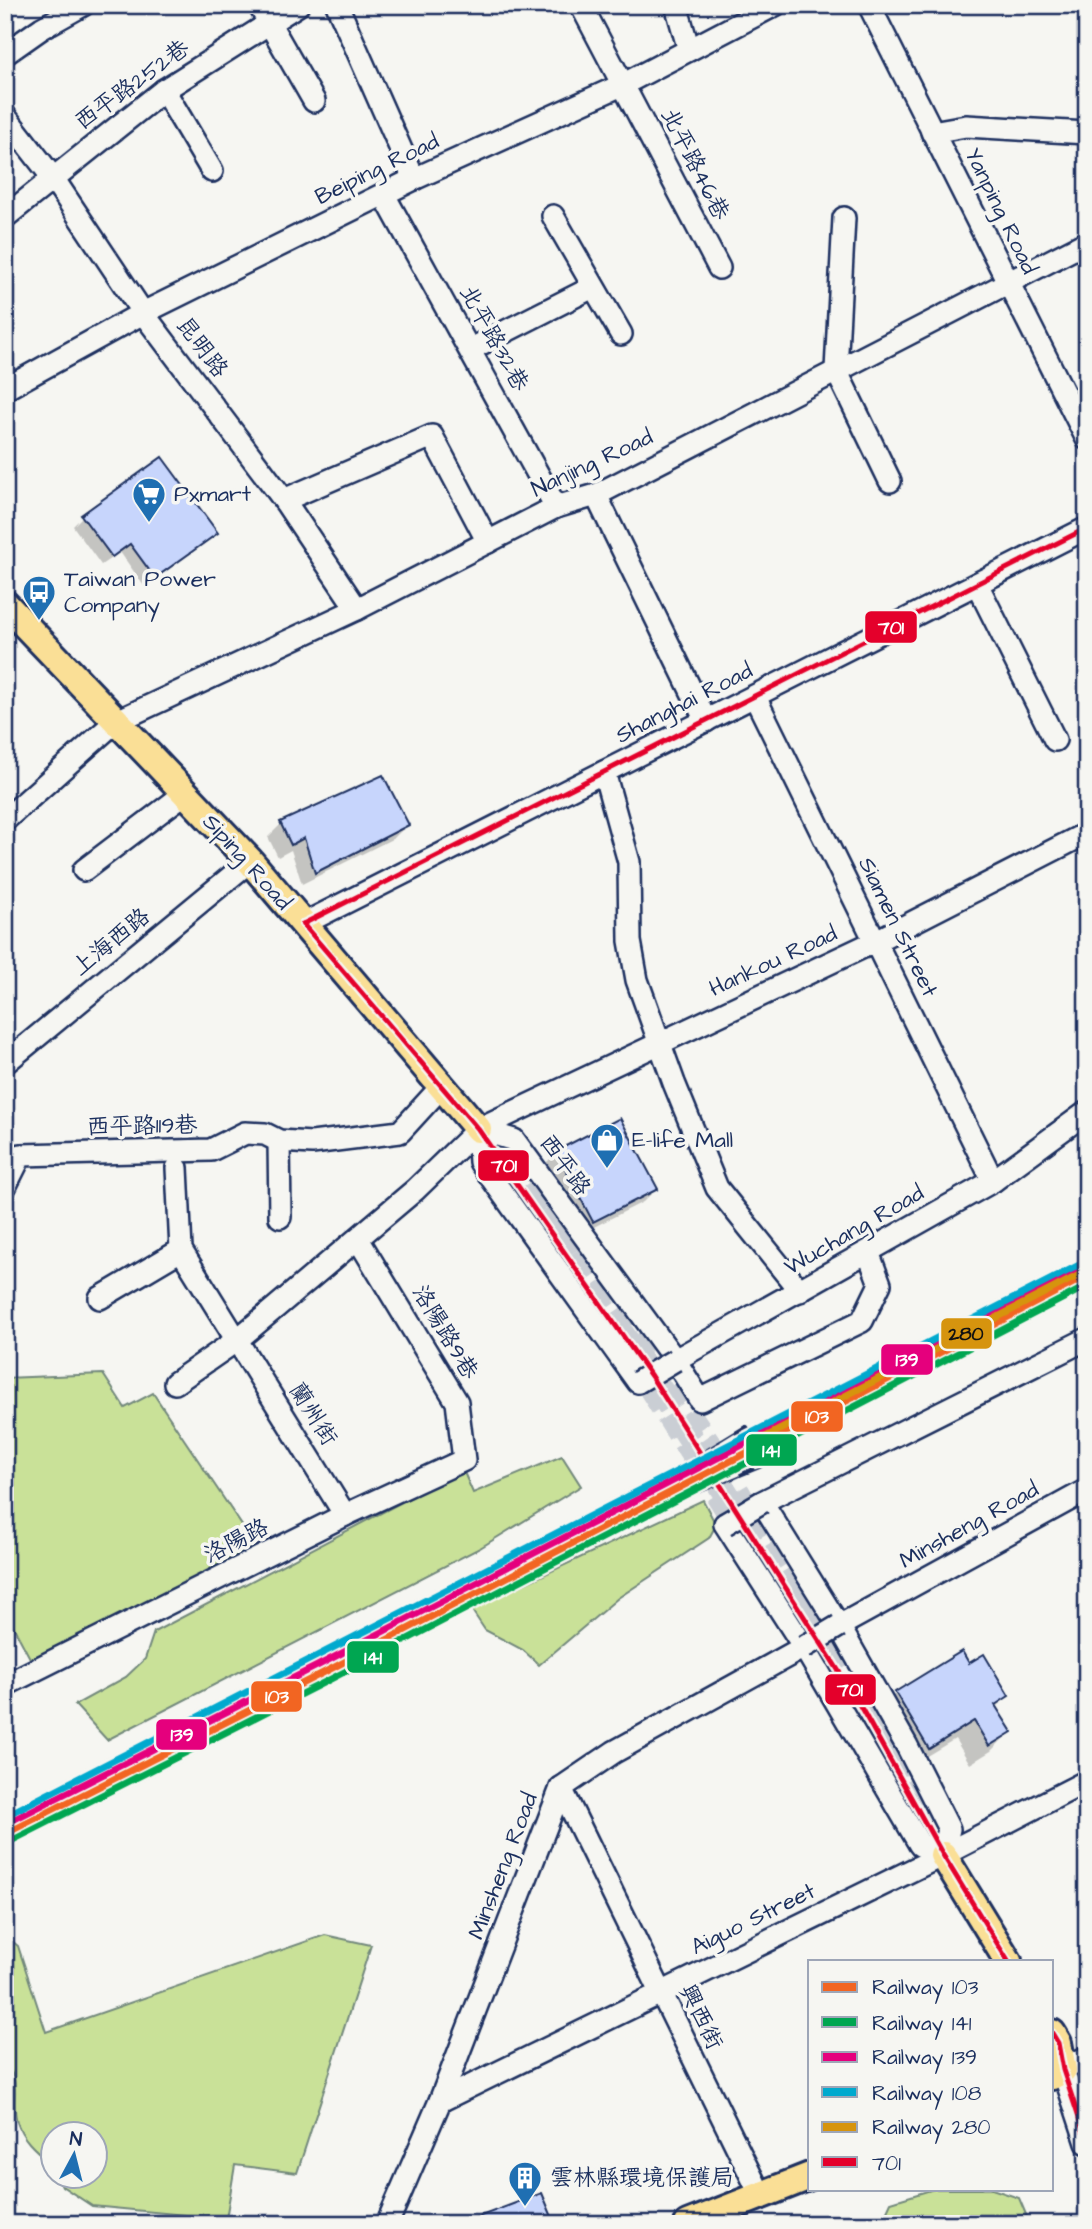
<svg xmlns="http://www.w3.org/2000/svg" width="1092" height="2229" font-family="'Architects Daughter','LXGW WenKai TC',sans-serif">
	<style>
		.green { fill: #c9e198; stroke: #72887b; stroke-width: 2 }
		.shadow { fill: #0003 }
		.building { fill: #c7d5fc; stroke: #1b2f5e; stroke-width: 2 }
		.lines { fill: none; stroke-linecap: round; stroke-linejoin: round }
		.minor-tunnel { stroke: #caced4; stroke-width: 21; stroke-dasharray: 21 10; stroke-linecap: butt }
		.major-tunnel { stroke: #caced4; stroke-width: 26; stroke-dasharray: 26 13; stroke-linecap: butt }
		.minor-casing { stroke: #1b2f5e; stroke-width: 26 }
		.major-casing { stroke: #1b2f5e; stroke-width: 32 }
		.minor { stroke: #f6f6f2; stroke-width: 21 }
		.major { stroke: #fadf96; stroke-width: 26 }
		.rail-casing { stroke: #1b2f5e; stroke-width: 8 }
		.rail { stroke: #f6f6f2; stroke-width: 5; stroke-dasharray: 16; stroke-linecap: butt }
		.minor-bridge-casing { stroke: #1b2f5e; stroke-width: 26; stroke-linecap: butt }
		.minor-bridge { stroke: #f6f6f2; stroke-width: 21 }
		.bus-1-casing { stroke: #f6f6f2; stroke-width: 10 }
		.bus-1 { stroke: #e4002b; stroke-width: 5 }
		.rail-1-casing { stroke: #f6f6f2; stroke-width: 12 }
		.rail-2-casing { stroke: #f6f6f2; stroke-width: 12 }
		.rail-3-casing { stroke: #f6f6f2; stroke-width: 12 }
		.rail-4-casing { stroke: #f6f6f2; stroke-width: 12 }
		.rail-5-casing { stroke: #f6f6f2; stroke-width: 12 }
		.rail-1 { stroke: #f26522; stroke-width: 7 }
		.rail-2 { stroke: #00a651; stroke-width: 7 }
		.rail-3 { stroke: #e5007d; stroke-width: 7 }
		.rail-4 { stroke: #00a9ce; stroke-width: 7 }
		.rail-5 { stroke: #d6940e; stroke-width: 7 }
		.labels { text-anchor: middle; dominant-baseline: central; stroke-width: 7; stroke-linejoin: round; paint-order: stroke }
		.street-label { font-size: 23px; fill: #1b2f5e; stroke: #f6f6f2 }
		.poi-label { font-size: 23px; fill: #1b2f5e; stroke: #f6f6f2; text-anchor: start }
		.line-badge { stroke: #f6f6f2; stroke-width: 2.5 }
		.badge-label { font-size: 19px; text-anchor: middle; font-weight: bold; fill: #fff }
		.pale-badge-label { font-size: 19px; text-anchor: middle; font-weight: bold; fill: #111 }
	</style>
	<rect width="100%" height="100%" fill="#f6f6f2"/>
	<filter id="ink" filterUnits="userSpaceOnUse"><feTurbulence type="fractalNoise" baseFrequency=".0143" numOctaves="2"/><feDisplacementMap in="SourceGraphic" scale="14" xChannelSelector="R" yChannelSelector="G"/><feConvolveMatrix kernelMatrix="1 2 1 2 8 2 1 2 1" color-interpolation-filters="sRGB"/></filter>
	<g filter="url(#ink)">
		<g class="green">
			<path d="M103 1374 125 1408 153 1393 257 1548 32 1662 5 1611V1378Z"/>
			<path d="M562 1456 581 1486 480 1548 107 1740 75 1705 126 1677 145 1659 154 1632 463 1470 473 1493Z"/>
			<path d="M703 1500 716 1525 709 1538 618 1598 539 1665 523 1650 485 1630 471 1609Z"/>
			<path d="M5 1935 18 1946 46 2032 325 1935 371 1945 297 2173 235 2165 226 2219 92 2206 62 2186 58 2177 94 2176V2134H52V2164C38 2152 23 2141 17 2122 10 2099 23 2084 5 2063Z"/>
			<path d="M934 2189H992L1019 2198 1030 2224H881L891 2202Z"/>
		</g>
		<g class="shadow">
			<path d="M82 517 215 533 144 586 120 552 101 565 73 526Z"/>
			<path d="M281 824 407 825 394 838 302 884 291 850 278 857 268 837Z"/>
			<path d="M557 1152 656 1189 643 1202 580 1234 544 1165Z"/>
			<path d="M969 1666 1007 1696 995 1708 1010 1732 991 1751 970 1764 955 1739 910 1766 877 1712 896 1693Z"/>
		</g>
		<g class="building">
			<path d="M162 457 218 533 155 578 130 544 112 557 81 515Z"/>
			<path d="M383 775 409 825 315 873 304 838 291 845 280 822Z"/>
			<path d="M620 1118 658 1189 593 1222 556 1151Z"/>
			<path d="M962 1651 969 1663 984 1654 1009 1696 995 1705 1012 1732 989 1746 974 1721 929 1749 895 1692Z"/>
			<path d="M542 2193 555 2224H465V2222Z"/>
		</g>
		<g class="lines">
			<g class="minor-tunnel">
				<path d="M513 1156 711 1443 939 1829"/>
				<path d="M633 1364 741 1535"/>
			</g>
			<path class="major-tunnel" d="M478 1129 651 1376 854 1695 943 1855"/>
			<defs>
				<g id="minor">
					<path d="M259 5 314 101"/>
					<path d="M337 5 414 179"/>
					<path d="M581 5 719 268"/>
					<path d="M676 5 689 50"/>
					<path d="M869 5 1087 439"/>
					<path d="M5 54 42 28 83 5"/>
					<path d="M164 90 212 171"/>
					<path d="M5 116 53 178 143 313 284 500 357 609"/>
					<path d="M932 132 966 126 1087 133"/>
					<path d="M384 195 556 507"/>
					<path d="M553 216 621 334"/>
					<path d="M5 217 164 90 298 5"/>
					<path d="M844 218 836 370 890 481"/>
					<path d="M471 349 593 287"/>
					<path d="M5 389 143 313 414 179 624 84 775 5"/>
					<path d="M596 495 706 721"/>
					<path d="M284 500 432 436 488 542"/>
					<path d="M977 584 1055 740"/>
					<path d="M755 697 993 1181"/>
					<path d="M604 772 629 862 630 941 637 980 674 1083 717 1188 800 1291"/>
					<path d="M5 820 115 722 357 609 556 507 596 495 1087 242"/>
					<path d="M84 870 184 794"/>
					<path d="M303 924 1087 528"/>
					<path d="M5 1063 250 861"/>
					<path d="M478 1129 514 1140 675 1360 700 1400 862 1321 880 1284 868 1252"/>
					<path d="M478 1129 480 1162 638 1382"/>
					<path d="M279 1141 280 1217"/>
					<path d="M177 1168 181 1250 345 1515"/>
					<path d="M5 1187 21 1155 211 1150 245 1133 265 1134 279 1141 312 1143 400 1132 442 1086"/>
					<path d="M100 1298 181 1250"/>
					<path d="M675 1360 993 1181 1087 1112"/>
					<path d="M175 1383 237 1340 415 1190 478 1129 876 941 1087 833"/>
					<path d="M725 1524 804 1647 920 1845 943 1855 949 1829 907 1746 839 1626 762 1502 1087 1339"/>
					<path d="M839 1626 1087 1490"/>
					<path d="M5 1685 345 1515 464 1460 457 1402 358 1239"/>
					<path d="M561 1788 760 2194"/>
					<path d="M1087 2057 1063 2070 1087 2143"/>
					<path d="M440 2101 943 1855 1087 1781"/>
					<path d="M387 2224 440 2101 561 1788 614 1752 804 1647"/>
				</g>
				<g id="major">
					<path d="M5 604 250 861 478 1129"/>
					<path d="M943 1855 1008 1961"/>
					<path d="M1052 2033 1058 2043 1063 2070 1052 2076"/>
					<path d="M688 2224 810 2176"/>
				</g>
			</defs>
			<use href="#minor" class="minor-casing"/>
			<use href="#major" class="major-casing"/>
			<use href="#minor" class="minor"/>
			<use href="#major" class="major"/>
			<defs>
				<g id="rail">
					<path d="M667 1477 746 1429"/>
					<path d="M576 1540 759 1465"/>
				</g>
			</defs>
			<use href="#rail" class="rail-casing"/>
			<use href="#rail" class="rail"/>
			<defs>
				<g id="minor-bridge">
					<path d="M638 1382 675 1360"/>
					<path d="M725 1524 762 1502"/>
					<path d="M804 1647 839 1626"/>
				</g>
			</defs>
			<use href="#minor-bridge" class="minor-bridge-casing"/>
			<use href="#minor-bridge" class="minor-bridge"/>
			<defs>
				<g id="bus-1">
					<path d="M303 924 478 1129 651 1376 854 1695 943 1855 1008 1961"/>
					<path d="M303 924 1087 528"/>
					<path d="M1052 2033 1058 2043 1063 2070 1087 2142"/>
				</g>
			</defs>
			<use href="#bus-1" class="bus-1-casing"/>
			<use href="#bus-1" class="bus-1"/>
			<defs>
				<path id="rail-1" d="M5 1834 321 1674 1087 1276"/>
				<path id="rail-2" d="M9 1842 325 1682 1087 1286"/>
				<path id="rail-3" d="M5 1824 317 1666 1083 1268"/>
				<path id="rail-4" d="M5 1816 1087 1261"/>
				<path id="rail-5" d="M752 1444 1087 1271"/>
			</defs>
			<use href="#rail-1" class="rail-1-casing"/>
			<use href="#rail-2" class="rail-2-casing"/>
			<use href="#rail-3" class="rail-3-casing"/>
			<use href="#rail-4" class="rail-4-casing"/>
			<use href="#rail-5" class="rail-5-casing"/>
			<use href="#rail-1" class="rail-1"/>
			<use href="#rail-2" class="rail-2"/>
			<use href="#rail-3" class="rail-3"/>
			<use href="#rail-4" class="rail-4"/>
			<use href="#rail-5" class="rail-5"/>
		</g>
	</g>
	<defs>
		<symbol id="supermarket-pin" viewBox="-11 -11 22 30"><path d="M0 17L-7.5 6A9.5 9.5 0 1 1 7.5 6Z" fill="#1f6fb2" stroke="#f6f6f2"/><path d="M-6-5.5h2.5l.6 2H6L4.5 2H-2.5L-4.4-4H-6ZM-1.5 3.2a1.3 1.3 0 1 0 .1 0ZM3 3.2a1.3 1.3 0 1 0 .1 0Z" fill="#fff"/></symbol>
		<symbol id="bus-pin" viewBox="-11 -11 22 30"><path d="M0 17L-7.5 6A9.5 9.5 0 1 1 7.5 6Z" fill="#1f6fb2" stroke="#f6f6f2"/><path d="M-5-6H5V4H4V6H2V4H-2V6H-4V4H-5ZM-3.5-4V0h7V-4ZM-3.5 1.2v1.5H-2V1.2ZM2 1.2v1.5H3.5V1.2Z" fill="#fff"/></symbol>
		<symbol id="shop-pin" viewBox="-11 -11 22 30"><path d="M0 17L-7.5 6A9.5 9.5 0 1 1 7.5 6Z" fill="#1f6fb2" stroke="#f6f6f2"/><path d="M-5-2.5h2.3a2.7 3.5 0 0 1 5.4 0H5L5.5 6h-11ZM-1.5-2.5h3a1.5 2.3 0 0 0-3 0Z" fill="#fff"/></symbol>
		<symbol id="building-pin" viewBox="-11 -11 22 30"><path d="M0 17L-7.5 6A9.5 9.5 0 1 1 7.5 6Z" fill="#1f6fb2" stroke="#f6f6f2"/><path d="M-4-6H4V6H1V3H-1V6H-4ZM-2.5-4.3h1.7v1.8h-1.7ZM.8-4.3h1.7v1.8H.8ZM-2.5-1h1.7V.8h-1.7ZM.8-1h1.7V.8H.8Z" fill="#fff"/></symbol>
	</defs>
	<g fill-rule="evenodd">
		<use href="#supermarket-pin" x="130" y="475" width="38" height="52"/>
		<use href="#bus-pin" x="20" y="573" width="38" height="52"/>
		<use href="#shop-pin" x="588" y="1121" width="38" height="52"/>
		<use href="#building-pin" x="506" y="2159" width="38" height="52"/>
	</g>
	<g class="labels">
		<g class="street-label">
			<text transform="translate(132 85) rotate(-36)">西平路252巷</text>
			<text transform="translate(695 164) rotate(63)">北平路46巷</text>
			<text transform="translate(377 169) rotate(-26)">Beiping Road</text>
			<text transform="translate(1001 211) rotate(64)">Yanping Road</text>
			<text transform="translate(494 338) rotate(61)">北平路32巷</text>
			<text transform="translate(202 347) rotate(53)">昆明路</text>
			<text transform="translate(592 463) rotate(-25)">Nanjing Road</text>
			<text transform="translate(684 703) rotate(-27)">Shanghai Road</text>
			<text transform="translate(247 862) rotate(48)">Siping Road</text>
			<text transform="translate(898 927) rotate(64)">Siamen Street</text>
			<text transform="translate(111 942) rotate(-39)">上海西路</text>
			<text transform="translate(773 961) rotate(-25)">Hankou Road</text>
			<text transform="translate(142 1126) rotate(-1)">西平路119巷</text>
			<text transform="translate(565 1165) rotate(54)">西平路</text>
			<text transform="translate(854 1230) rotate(-30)">Wuchang Road</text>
			<text transform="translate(445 1332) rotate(59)">洛陽路9巷</text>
			<text transform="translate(313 1414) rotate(58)">蘭州街</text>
			<text transform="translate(969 1525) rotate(-29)">Minsheng Road</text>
			<text transform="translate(236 1541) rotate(-27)">洛陽路</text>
			<text transform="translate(503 1866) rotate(-69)">Minsheng Road</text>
			<text transform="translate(753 1919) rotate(-26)">Aiguo Street</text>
			<text transform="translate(701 2017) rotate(64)">興西街</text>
		</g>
		<g class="poi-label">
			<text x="174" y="494">Pxmart</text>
			<text x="64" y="579">Taiwan Power<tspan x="64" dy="26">Company</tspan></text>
			<text x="632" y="1140">E-life Mall</text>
			<text x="550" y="2178">雲林縣環境保護局</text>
		</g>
	</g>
	<g class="line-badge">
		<rect x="864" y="610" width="54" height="34" rx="7" fill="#e4002b"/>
		<rect x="477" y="1149" width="53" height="33" rx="7" fill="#e4002b"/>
		<rect x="940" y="1317" width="53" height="33" rx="7" fill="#d6940e"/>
		<rect x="880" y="1343" width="54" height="33" rx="7" fill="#e5007d"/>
		<rect x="790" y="1400" width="54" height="33" rx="7" fill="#f26522"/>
		<rect x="745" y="1433" width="53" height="34" rx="7" fill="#00a651"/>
		<rect x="346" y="1640" width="54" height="34" rx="7" fill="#00a651"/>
		<rect x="824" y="1673" width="53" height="33" rx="7" fill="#e4002b"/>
		<rect x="250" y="1680" width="53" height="33" rx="7" fill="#f26522"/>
		<rect x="155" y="1718" width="53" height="33" rx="7" fill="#e5007d"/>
	</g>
	<g class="badge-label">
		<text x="891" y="634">701</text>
		<text x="504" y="1172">701</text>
		<text x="907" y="1366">139</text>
		<text x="817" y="1423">103</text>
		<text x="771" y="1457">141</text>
		<text x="373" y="1664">141</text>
		<text x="850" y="1696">701</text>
		<text x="277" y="1703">103</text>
		<text x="182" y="1741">139</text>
	</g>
	<g class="pale-badge-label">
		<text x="966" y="1340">280</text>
	</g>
	<rect width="1092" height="2229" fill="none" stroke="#f6f6f2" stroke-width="28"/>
	<rect x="14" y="14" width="1064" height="2201" fill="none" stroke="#1b2f5e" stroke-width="2.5" filter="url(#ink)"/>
	<rect x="808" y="1960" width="245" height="231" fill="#f6f6f2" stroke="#9ea6b7" stroke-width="2"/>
	<rect x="822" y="1982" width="35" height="10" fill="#f26522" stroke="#9ea6b7" stroke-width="2"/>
	<text x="872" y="1994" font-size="21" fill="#1b2f5e">Railway 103</text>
	<rect x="822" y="2017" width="35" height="10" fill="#00a651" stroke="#9ea6b7" stroke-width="2"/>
	<text x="872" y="2030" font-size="21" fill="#1b2f5e">Railway 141</text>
	<rect x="822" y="2052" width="35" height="10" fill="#e5007d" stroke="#9ea6b7" stroke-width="2"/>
	<text x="872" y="2064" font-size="21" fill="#1b2f5e">Railway 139</text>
	<rect x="822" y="2087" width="35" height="10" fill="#00a9ce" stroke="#9ea6b7" stroke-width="2"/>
	<text x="872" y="2100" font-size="21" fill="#1b2f5e">Railway 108</text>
	<rect x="822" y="2122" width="35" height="10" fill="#d6940e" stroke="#9ea6b7" stroke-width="2"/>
	<text x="872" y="2134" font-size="21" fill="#1b2f5e">Railway 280</text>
	<rect x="822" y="2157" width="35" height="10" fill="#e4002b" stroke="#9ea6b7" stroke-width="2"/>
	<text x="872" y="2170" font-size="21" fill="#1b2f5e">701</text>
	<g transform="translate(74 2155) rotate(7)"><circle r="33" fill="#f6f6f2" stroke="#9ea6b7" stroke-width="2"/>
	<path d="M0-5L12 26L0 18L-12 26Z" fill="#1f6fb2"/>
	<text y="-10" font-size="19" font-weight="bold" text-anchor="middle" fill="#1b2f5e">N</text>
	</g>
</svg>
